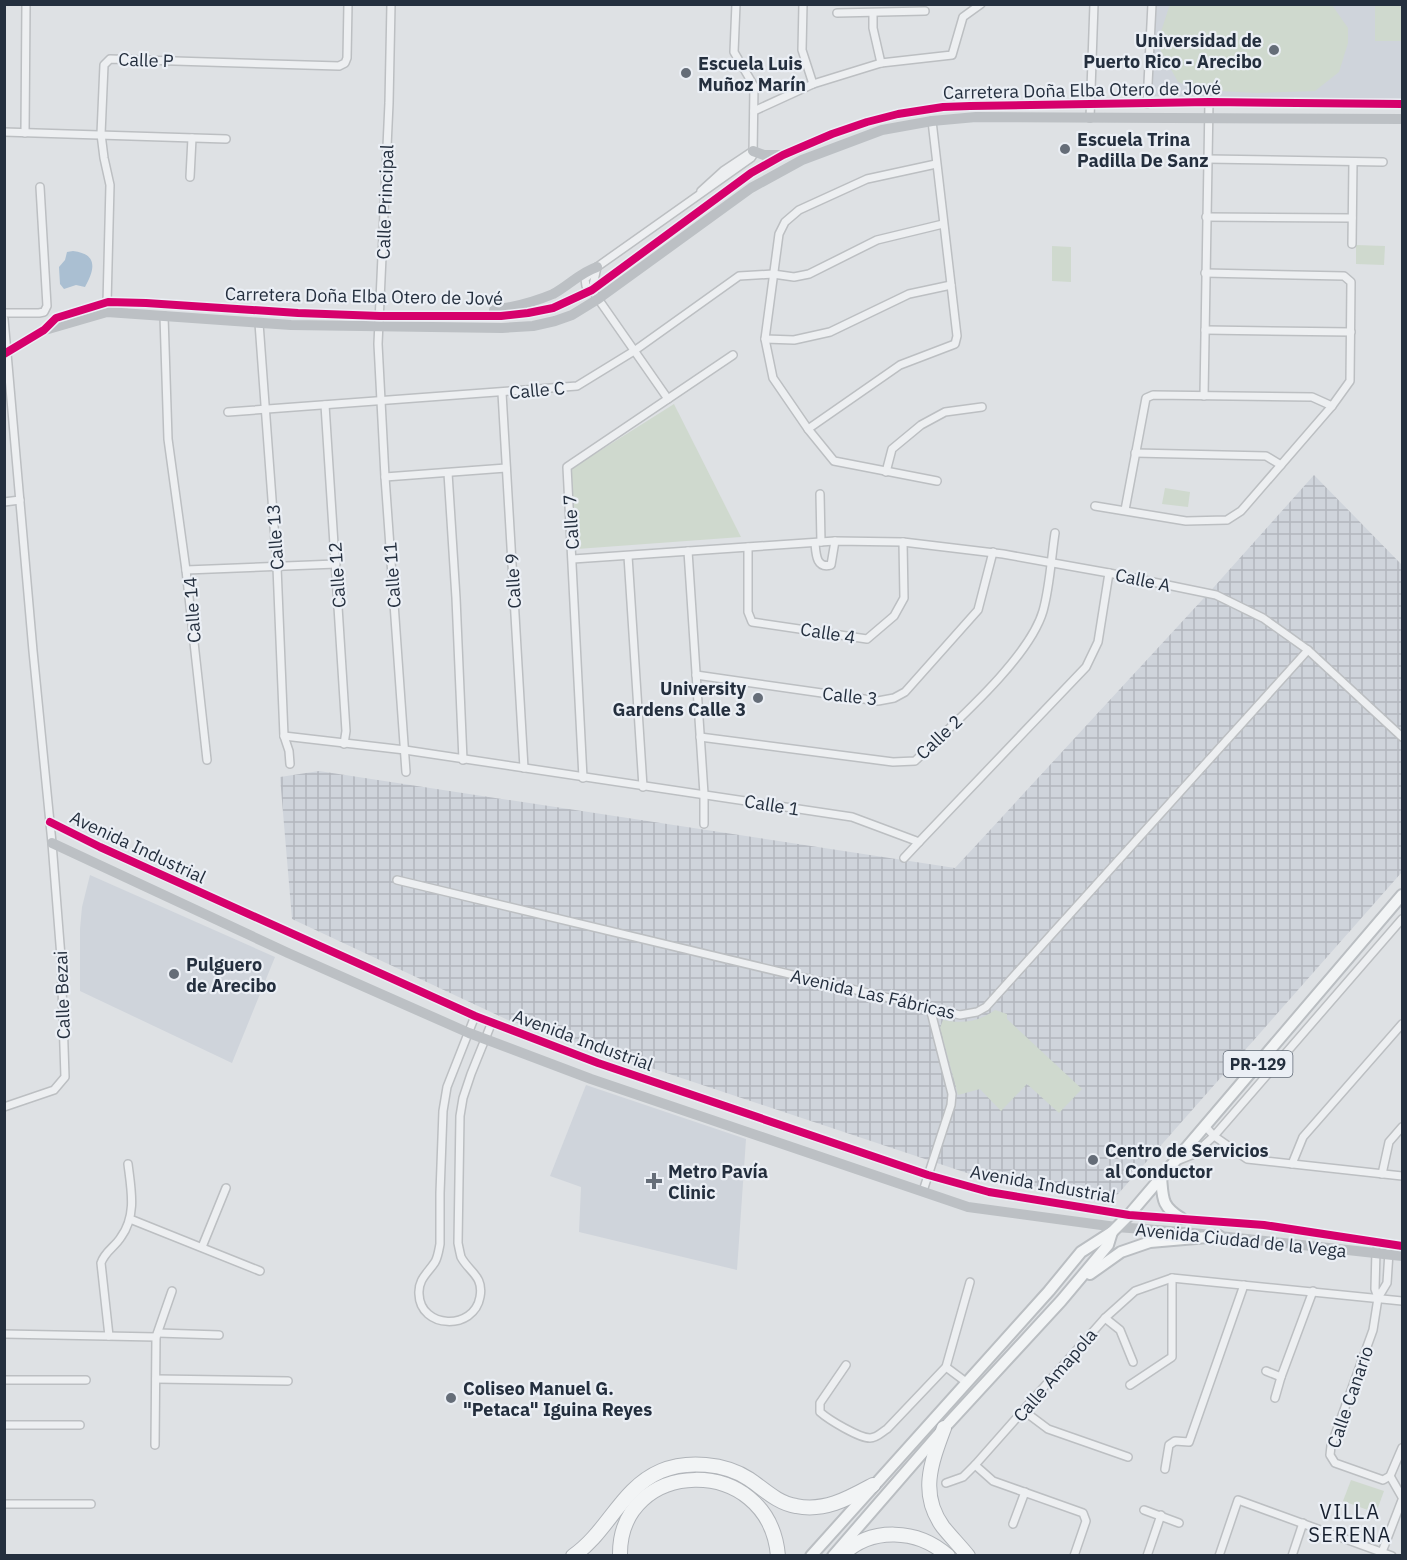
<svg xmlns="http://www.w3.org/2000/svg" width="1407" height="1560" font-family="'IBM Plex Sans',sans-serif">
	<style>
		.built { fill: #cfd4db }
		.industrial { fill: url(#industrial-grid) }
		.green { fill: #cfd9ce }
		.water { fill: #aabfd2 }
		.lines { fill: none; stroke-linecap: round; stroke-linejoin: round }
		.street-casing { stroke: #bcbfc2; stroke-width: 10 }
		.primary-casing { stroke: #babec2; stroke-width: 14 }
		.highway-casing { stroke: #b0b4b9; stroke-width: 16 }
		.street { stroke: #edeff1; stroke-width: 7 }
		.secondary { stroke: #bcc0c4; stroke-width: 10 }
		.primary { stroke: #f2f4f5; stroke-width: 10 }
		.highway { stroke: #f2f4f5; stroke-width: 14 }
		.cycleway-casing { stroke: #ebeff5; stroke-width: 11 }
		.cycleway { stroke: #d6006c; stroke-width: 8 }
		.poi-dot { fill: #656d78; stroke: #ebeff5; stroke-width: 2 }
		.labels { text-anchor: middle; dominant-baseline: central; stroke-width: 4.5; stroke-linejoin: round; paint-order: stroke }
		.shield { fill: #ebeff5; stroke: #606975; stroke-width: 1.5 }
		.shield-label { font-size: 16px; font-weight: bold; fill: #242f3e }
		.poi-label { font-size: 18px; font-weight: bold; fill: #242f3e; stroke: #ebeff5; text-anchor: start }
		.street-label { font-size: 18px; fill: #242f3e; stroke: #ebeff5 }
		.neighbourhood-label { font-size: 20px; letter-spacing: 1.5px; fill: #17202f; stroke: #ebeff5 }
	</style>
	<defs>
		<pattern id="industrial-grid" width="8" height="8" patternUnits="userSpaceOnUse" patternTransform="scale(1.5)"><rect width="8" height="8" fill="#cfd4db"/><path d="M0 4h8M4 0v8" fill="none" stroke="#b2b6bd"/></pattern>
	</defs>
	<rect width="100%" height="100%" fill="#dee1e4"/>
	<g class="built">
		<path d="M1149 5H1402V99L1142 96Z"/>
		<path d="M90 875 275 957 232 1063 80 991V929L82 907Z"/>
		<path d="M586 1085 746 1139 737 1270 579 1232 581 1187 550 1176Z"/>
	</g>
	<path class="industrial" d="M1314 475 1402 565V872L1118 1194 1107 1199 979 1177 510 1021 292 919 280 777 319 771 955 868 1214 587Z"/>
	<g class="green">
		<path d="M1170 4 1332 5 1348 28V43L1339 72 1315 91 1257 93 1219 91 1196 89 1178 82 1157 44Z"/>
		<rect x="1375" y="5" width="26" height="36"/>
		<path d="M1356 245 1385 246 1384 265 1356 264Z"/>
		<path d="M1052 246 1071 247V282L1052 281Z"/>
		<path d="M674 404 741 537 577 549 571 469Z"/>
		<path d="M1165 488 1190 492 1188 507 1162 504Z"/>
		<path d="M995 1010 1007 1014V1019L1082 1089 1059 1113 1027 1084 1001 1111 980 1089 958 1095 940 1028 943 1020C963 1024 978 1022 995 1010Z"/>
		<path d="M1351 1480 1384 1491 1376 1513 1343 1501Z"/>
	</g>
	<path class="water" d="M73 251C98 254 95 269 85 287L76 285 64 289 60 284 59 267 65 260 67 252Z"/>
	<g class="lines">
		<defs>
			<g id="street">
				<path d="M391 4 389 103 378 344 385 477 406 772"/>
				<path d="M803 4 802 50 813 84"/>
				<path d="M837 13 925 11"/>
				<path d="M873 13V28L881 63"/>
				<path d="M1147 104 1152 4"/>
				<path d="M754 111 813 84 881 63 952 55 963 17 981 4"/>
				<path d="M1090 118 1094 4"/>
				<path d="M4 132 226 139"/>
				<path d="M25 133 26 4"/>
				<path d="M1207 159 1383 162"/>
				<path d="M936 164 867 179 799 210 785 222 779 234 765 339 773 378 808 429 834 461 937 481"/>
				<path d="M190 177 192 138"/>
				<path d="M701 191 723 171 753 151"/>
				<path d="M1206 217 1352 218"/>
				<path d="M1352 244 1353 162"/>
				<path d="M592 290 597 267"/>
				<path d="M107 304 110 185 104 158 101 134 104 65 110 59 339 66 345 63 347 58 348 4"/>
				<path d="M4 313H39L44 312 47 306 40 187"/>
				<path d="M164 316 168 439 186 570 207 760"/>
				<path d="M4 319 33 651 52 843 61 957 65 1077 54 1090 4 1107"/>
				<path d="M259 323 277 567 284 736 289 751 290 764"/>
				<path d="M1205 330 1351 332"/>
				<path d="M765 339 794 340 830 332 909 294 951 285"/>
				<path d="M502 393 524 768"/>
				<path d="M1204 396 1209 102"/>
				<path d="M668 399 592 290 586 286 585 279 597 267 751 158 753 155 754 86 734 52 736 4"/>
				<path d="M325 405 346 731 344 744"/>
				<path d="M228 412 577 386 634 351 739 276 773 274 794 277 809 274 877 240 943 224"/>
				<path d="M808 429 900 365 955 344 957 336 932 121"/>
				<path d="M1135 453 1266 456 1281 465"/>
				<path d="M886 472 892 449 921 425 945 412 982 407"/>
				<path d="M448 473 456 598 463 760"/>
				<path d="M385 477 506 468"/>
				<path d="M820 494 821 542"/>
				<path d="M4 502 20 500"/>
				<path d="M1095 506 1186 521 1227 520 1241 511 1332 406 1350 381 1351 282 1344 276 1205 273"/>
				<path d="M1125 510 1146 398 1153 395 1312 397 1332 406"/>
				<path d="M815 543C816 554 816 569 831 565L835 541"/>
				<path d="M748 547V612L752 622 867 639 894 616 904 598 903 542"/>
				<path d="M688 551 704 794V824"/>
				<path d="M628 556 643 787"/>
				<path d="M573 559 835 541 903 542 1003 554 1109 573 1216 595 1263 618 1308 650 1402 737"/>
				<path d="M186 570 336 564"/>
				<path d="M696 675 878 701 894 698 905 692 978 610 993 552"/>
				<path d="M284 736 405 750 852 817 919 842 1086 667 1098 642 1109 573"/>
				<path d="M700 737 893 762 915 761C952 725 1029 659 1043 611 1050 586 1051 559 1055 533"/>
				<path d="M583 778 567 467 733 355"/>
				<path d="M904 858 919 842"/>
				<path d="M397 880 960 1015 977 1012 986 1007 1308 650"/>
				<path d="M475 1016 447 1087 443 1111 440 1193V1244C439 1249 438 1257 435 1262 428 1273 418 1279 419 1294 420 1329 474 1331 480 1297 484 1276 469 1272 461 1257 460 1253 459 1248 458 1243L460 1116 463 1098 471 1074 492 1022"/>
				<path d="M1205 1126 1214 1136 1247 1159 1402 1176"/>
				<path d="M1179 1160 1194 1154 1214 1136 1402 919"/>
				<path d="M1292 1164 1303 1137 1402 1024"/>
				<path d="M1382 1174 1389 1142 1402 1127"/>
				<path d="M923 1191 951 1105 952 1094 930 1008"/>
				<path d="M130 1219 260 1271"/>
				<path d="M202 1247 226 1188"/>
				<path d="M1376 1251 1375 1289 1378 1298 1373 1330 1331 1446 1330 1455 1335 1463 1383 1480 1390 1476 1402 1448"/>
				<path d="M1378 1298 1387 1283 1389 1252"/>
				<path d="M1105 1318 1120 1330 1133 1362"/>
				<path d="M158 1333 219 1335"/>
				<path d="M4 1334 156 1337"/>
				<path d="M109 1336 101 1263C105 1251 115 1247 121 1237 137 1215 131 1189 128 1164"/>
				<path d="M846 1365 820 1403V1412C829 1420 859 1438 870 1438 877 1438 882 1432 887 1429L946 1367 970 1282"/>
				<path d="M946 1367 966 1382"/>
				<path d="M1266 1371 1281 1377"/>
				<path d="M156 1379 288 1381"/>
				<path d="M4 1380H86"/>
				<path d="M1130 1385 1172 1357V1278"/>
				<path d="M1275 1398 1281 1377 1313 1291"/>
				<path d="M1024 1411 1048 1429 1128 1457"/>
				<path d="M4 1425H80"/>
				<path d="M155 1445 156 1337 172 1291"/>
				<path d="M975 1465 993 1481 1083 1513 1086 1521 1074 1556"/>
				<path d="M1165 1469 1169 1445 1175 1441 1189 1442 1244 1285"/>
				<path d="M1390 1476 1402 1497"/>
				<path d="M946 1483 963 1477 975 1465 1105 1318 1135 1291 1172 1278 1402 1301"/>
				<path d="M4 1504H91"/>
				<path d="M1144 1510 1179 1523"/>
				<path d="M1013 1524 1025 1492"/>
				<path d="M1382 1552 1402 1500"/>
				<path d="M1147 1556 1161 1515"/>
				<path d="M1219 1556 1238 1500 1392 1556"/>
				<path d="M1292 1556 1303 1523"/>
			</g>
			<g id="primary">
				<path d="M1161 1177C1163 1198 1161 1206 1181 1218"/>
				<path d="M1090 1274 1121 1252 1150 1242 1219 1236"/>
				<path d="M811 1556 1049 1291 1081 1252 1112 1232 1129 1215 1402 895"/>
				<path d="M833 1556 944 1428 1061 1301 1108 1245 1112 1232"/>
			</g>
			<g id="highway">
				<path d="M944 1428C931 1463 919 1494 943 1527 951 1537 960 1546 968 1556"/>
				<path d="M573 1556C608 1532 621 1488 661 1471 687 1460 725 1463 749 1479 764 1489 777 1503 796 1506 825 1512 849 1498 873 1485"/>
				<path d="M620 1556C618 1457 769 1452 778 1556"/>
				<path d="M841 1556C871 1526 918 1529 948 1556"/>
			</g>
		</defs>
		<use href="#street" class="street-casing"/>
		<use href="#primary" class="primary-casing"/>
		<use href="#highway" class="highway-casing"/>
		<use href="#street" class="street"/>
		<g class="secondary">
			<path d="M753 151 764 155H782"/>
			<path d="M494 310C514 307 534 302 553 294 568 286 581 272 597 267"/>
			<path d="M45 330 107 312 291 325 502 328 533 326 555 321 572 315 598 299 751 188 802 160 882 130 932 121 976 117 1402 119"/>
			<path d="M4 354 44 330 56 318 108 302 146 303 298 313 380 316H501L528 313 553 308 592 290 751 173 783 155 832 134 867 122 898 114 943 107 970 106 1209 102 1402 104"/>
			<path d="M50 822 100 847 475 1016 598 1063 928 1175 989 1192 1129 1215 1264 1225 1402 1246"/>
			<path d="M52 843 288 953 469 1033 591 1079 968 1207 1116 1227 1184 1232 1402 1256"/>
		</g>
		<use href="#primary" class="primary"/>
		<use href="#highway" class="highway"/>
		<defs>
			<g id="cycleway">
				<path d="M4 354 44 330 56 318 108 302 146 303 298 313 380 316H501L528 313 553 308 592 290 751 173 783 155 832 134 867 122 898 114 943 107 970 106 1209 102 1402 104"/>
				<path d="M50 822 100 847 475 1016 598 1063 928 1175 989 1192 1129 1215 1264 1225 1402 1246"/>
			</g>
		</defs>
		<use href="#cycleway" class="cycleway-casing"/>
		<use href="#cycleway" class="cycleway"/>
	</g>
	<g class="poi-dot">
		<circle cx="1274" cy="50" r="6"/>
		<circle cx="686" cy="73" r="6"/>
		<circle cx="1065" cy="149" r="6"/>
		<circle cx="758" cy="698" r="6"/>
		<circle cx="174" cy="974" r="6"/>
		<circle cx="1093" cy="1160" r="6"/>
		<path d="M651 1172h6v6h6v6h-6v6h-6v-6h-6v-6h6z"/>
		<circle cx="451" cy="1398" r="6"/>
	</g>
	<g class="labels">
		<rect class="shield" x="1223.5" y="1051" width="69" height="26" rx="4.5"/>
		<g class="shield-label">
			<text x="1258" y="1064">PR-129</text>
		</g>
		<g class="poi-label">
			<text x="1262" y="40" text-anchor="end">Universidad de<tspan x="1262" dy="21">Puerto Rico - Arecibo</tspan></text>
			<text x="698" y="63">Escuela Luis<tspan x="698" dy="21">Muñoz Marín</tspan></text>
			<text x="1077" y="139">Escuela Trina<tspan x="1077" dy="21">Padilla De Sanz</tspan></text>
			<text x="746" y="688" text-anchor="end">University<tspan x="746" dy="21">Gardens Calle 3</tspan></text>
			<text x="186" y="964">Pulguero<tspan x="186" dy="21">de Arecibo</tspan></text>
			<text x="1105" y="1150">Centro de Servicios<tspan x="1105" dy="21">al Conductor</tspan></text>
			<text x="668" y="1171">Metro Pavía<tspan x="668" dy="21">Clinic</tspan></text>
			<text x="463" y="1388">Coliseo Manuel G.<tspan x="463" dy="21">"Petaca" Iguina Reyes</tspan></text>
		</g>
		<g class="street-label">
			<text transform="translate(146 60) rotate(2)">Calle P</text>
			<text transform="translate(1082 90) rotate(-1)">Carretera Doña Elba Otero de Jové</text>
			<text transform="translate(385 202) rotate(-88)">Calle Principal</text>
			<text transform="translate(364 296) rotate(1)">Carretera Doña Elba Otero de Jové</text>
			<text transform="translate(537 390) rotate(-5)">Calle C</text>
			<text transform="translate(571 522) rotate(-93)">Calle 7</text>
			<text transform="translate(275 537) rotate(-94)">Calle 13</text>
			<text transform="translate(337 575) rotate(-94)">Calle 12</text>
			<text transform="translate(392 575) rotate(-94)">Calle 11</text>
			<text transform="translate(1143 580) rotate(12)">Calle A</text>
			<text transform="translate(513 581) rotate(-93)">Calle 9</text>
			<text transform="translate(192 610) rotate(-94)">Calle 14</text>
			<text transform="translate(828 633) rotate(9)">Calle 4</text>
			<text transform="translate(850 696) rotate(6)">Calle 3</text>
			<text transform="translate(939 737) rotate(-43)">Calle 2</text>
			<text transform="translate(772 805) rotate(9)">Calle 1</text>
			<text transform="translate(138 847) rotate(25)">Avenida Industrial</text>
			<text transform="translate(873 994) rotate(13)">Avenida Las Fábricas</text>
			<text transform="translate(62 995) rotate(-92)">Calle Bezai</text>
			<text transform="translate(583 1040) rotate(20)">Avenida Industrial</text>
			<text transform="translate(1043 1184) rotate(10)">Avenida Industrial</text>
			<text transform="translate(1241 1240) rotate(6)">Avenida Ciudad de la Vega</text>
			<text transform="translate(1055 1375) rotate(-49)">Calle Amapola</text>
			<text transform="translate(1350 1397) rotate(-71)">Calle Canario</text>
		</g>
		<g class="neighbourhood-label">
			<text x="1350" y="1511">VILLA<tspan x="1350" dy="23">SERENA</tspan></text>
		</g>
	</g>
	<rect width="1407" height="1560" fill="none" stroke="#242f3e" stroke-width="12"/>
</svg>
